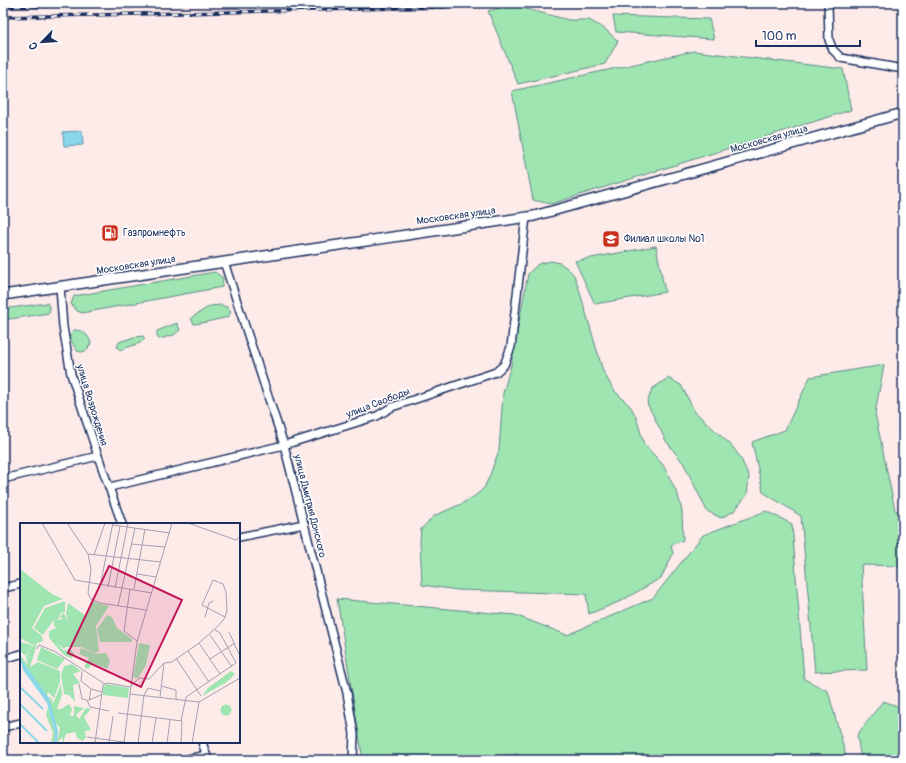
<svg xmlns="http://www.w3.org/2000/svg" width="906" height="763" font-family="Pangolin,sans-serif">
	<style>
		.green { fill: #9fe5b1; stroke: #5d8a88 }
		.water { fill: #89d7e8; stroke: #5d94b1 }
		.lines { fill: none; stroke-linecap: round; stroke-linejoin: round }
		.street-casing { stroke: #1b2f5e; stroke-width: 10 }
		.secondary-casing { stroke: #1b2f5e; stroke-width: 12 }
		.street { stroke: #fff; stroke-width: 7 }
		.secondary { stroke: #fff; stroke-width: 9 }
		.rail-casing { stroke: #1b2f5e; stroke-width: 3.5 }
		.rail { stroke: #fff; stroke-width: 2; stroke-dasharray: 6; stroke-linecap: butt }
		.labels { text-anchor: middle; dominant-baseline: central; stroke-width: 3; stroke-linejoin: round; paint-order: stroke }
		.street-label { font-size: 10px; fill: #1b2f5e; stroke: #fff }
		.poi-label { font-size: 10px; fill: #1b2f5e; stroke: #fff; text-anchor: start }
		.inset-river { fill: none; stroke: #89d7e8; stroke-width: 2 }
		.inset-road { fill: none; stroke: #a3a0b2; stroke-width: 1 }
		.view { fill: #c2185b; fill-opacity: 0.15; stroke: #c2185b; stroke-width: 2 }
		.inset-edge { fill: none; stroke: #1b2f5e; stroke-width: 2 }
	</style>
	<rect width="100%" height="100%" fill="#fdebea"/>
	<filter id="ink" filterUnits="userSpaceOnUse"><feTurbulence type="fractalNoise" baseFrequency=".025" numOctaves="2"/><feDisplacementMap in="SourceGraphic" scale="8" xChannelSelector="R" yChannelSelector="G"/><feConvolveMatrix kernelMatrix="1 2 1 2 8 2 1 2 1" color-interpolation-filters="sRGB"/></filter>
	<g filter="url(#ink)">
		<g class="green">
			<path d="M511 5 569 20H589L605 29 618 41 605 64 518 84 488 11Z"/>
			<path d="M613 16 709 19 714 39 616 32Z"/>
			<path d="M694 51 843 69 851 110 551 204 533 200 512 91Z"/>
			<path d="M656 246 665 292 595 304 575 261Z"/>
			<path d="M551 261 560 263 567 268 574 275 579 289 603 371 613 389 631 407 636 417 644 444 663 465 678 495 682 511 683 540 671 545 673 554 661 578 621 601 589 614 586 594 458 590 422 585 420 541 421 529 434 516 459 505 475 496 484 488 490 475 499 450 503 393 511 365 528 274 538 264Z"/>
			<path d="M215 272 223 278 222 287 82 313 77 311 71 304 74 296Z"/>
			<path d="M47 303 50 308 49 313 3 320V309Z"/>
			<path d="M220 305 227 307 231 312 228 317 207 322 194 324 191 318 210 306Z"/>
			<path d="M177 323 180 330 174 335 159 339 157 336V331Z"/>
			<path d="M74 330C83 330 88 334 91 343L87 350 82 352 77 351 69 337Z"/>
			<path d="M143 336 145 339 140 343 120 350 117 347 119 342 134 337Z"/>
			<path d="M884 365 875 413 895 510 903 513V566L861 565 867 670 815 672 801 516 763 492 752 442 785 430 810 377Z"/>
			<path d="M668 378 681 385 695 412 732 446 740 457 749 476 747 495 734 511 721 518 707 511 684 464 666 441 647 403 652 389Z"/>
			<path d="M766 511 792 524 804 679 828 691 847 760H517L518 754 473 760H363L337 599 515 615 567 635 653 598 703 535Z"/>
			<path d="M883 701 903 708V760H861L857 735Z"/>
		</g>
		<path class="water" d="M82 131 83 145 64 146 63 132Z"/>
		<g class="lines">
			<defs>
				<g id="street">
					<path d="M828 3 829 40 833 50 841 58 903 69"/>
					<path d="M224 262 284 445 347 693 354 734 353 760"/>
					<path d="M60 287 63 327 71 374 98 456 122 524"/>
					<path d="M3 479 98 456"/>
					<path d="M110 487 284 445 377 416 392 407 496 372 504 365 511 347 526 217"/>
					<path d="M239 537 304 524"/>
					<path d="M3 588 21 584"/>
					<path d="M3 659 21 654"/>
					<path d="M3 727 21 723"/>
					<path d="M202 742 208 760"/>
					<path d="M184 760 206 755"/>
				</g>
				<path id="secondary" d="M3 295 534 216 903 113"/>
			</defs>
			<use href="#street" class="street-casing"/>
			<use href="#secondary" class="secondary-casing"/>
			<use href="#street" class="street"/>
			<use href="#secondary" class="secondary"/>
			<defs>
				<g id="rail">
					<path d="M3 7 134 3"/>
					<path d="M128 7 162 3"/>
					<path d="M3 17 443 7 481 3"/>
				</g>
			</defs>
			<use href="#rail" class="rail-casing"/>
			<use href="#rail" class="rail"/>
		</g>
	</g>
	<defs>
		<symbol id="fuel-square" viewBox="-11 -11 22 22"><rect x="-9" y="-9" width="18" height="18" rx="4" fill="#c8321e" stroke="#fff"/><path d="M-5.5-6h7V0h2V4h1.3V-2.5L3-4.5l.8-.8L6-3V5H2.5V1h-1V6h-7ZM-4.2-4.7v3.2H.2V-4.7Z" fill="#fff"/></symbol>
		<symbol id="school-square" viewBox="-11 -11 22 22"><rect x="-9" y="-9" width="18" height="18" rx="4" fill="#c8321e" stroke="#fff"/><path d="M0-5L7-2L0 1L-7-2ZM-4 1L0 2.5L4 1V4Q0 6-4 4Z" fill="#fff"/></symbol>
	</defs>
	<g fill-rule="evenodd">
		<use href="#fuel-square" x="100" y="223" width="20" height="20"/>
		<use href="#school-square" x="601" y="229" width="20" height="20"/>
	</g>
	<g class="labels">
		<g class="street-label">
			<text transform="translate(769 139) rotate(-16)">Московская улица</text>
			<text transform="translate(456 216) rotate(-8)">Московская улица</text>
			<text transform="translate(136 265) rotate(-9)">Московская улица</text>
			<text transform="translate(378 403) rotate(-21)">улица Свободы</text>
			<text transform="translate(92 405) rotate(73)">улица Возрождения</text>
			<text transform="translate(310 506) rotate(76)">улица Дмитрия Донского</text>
		</g>
		<g class="poi-label">
			<text x="123" y="233">Газпромнефть</text>
			<text x="624" y="239">Филиал школы №1</text>
		</g>
	</g>
	<g transform="translate(20 523)">
		<rect width="220" height="220" fill="#fdebea"/>
		<path d="M0 46 32 71 43 76 24 83 12 105 22 113 23 118 13 122 0 115ZM45 78V89L41 90 39 93 40 95 33 98 23 112 14 105 25 85ZM71 78 89 83 76 103 79 128 76 130 61 124H46L44 126 37 120 44 128 49 126 55 131 51 135 44 132 29 115V108L36 105 33 101 35 97 43 96 40 93 44 90 49 100 46 91 48 80 66 93ZM87 92 92 94 97 105 112 116V119H80L77 106ZM0 119 12 122 6 133 0 128ZM119 120 130 122 126 142 118 155 113 154ZM17 121 10 144 18 139 40 148V159L34 175 28 169 27 173 0 135V132L8 142 6 135 11 124ZM21 124 45 136 37 146 17 137ZM61 125 77 131 86 130 90 138 87 146 73 140 68 146 64 144 69 135 59 131ZM52 141 61 148 53 151 60 160 53 162 55 179 49 172 44 171 41 152 44 143ZM211 148 215 151 207 159 182 173 188 165ZM41 161 42 172 37 186H41L49 181 52 186 50 193H54V183L64 185 56 192 59 196 66 185 71 186 64 194 71 207 65 208 66 214 63 218 57 215 55 209 46 211 43 220 42 214 37 220 40 205 33 197 29 173 32 176 33 181ZM87 161 109 165 108 175 83 172V164ZM200.5 187a5.5 5.5 0 1 1 11 0a5.5 5.5 0 1 1-11 0ZM28 184 35 210 34 220H31L33 210 26 192Z" fill="#9fe5b1"/>
		<path d="M0 135 29 175 38 208 37 220H34L35 210 27 180 3 147Z" fill="#89d7e8"/>
		<path class="inset-river" d="M220 88V109M0 164 23 186M0 181 27 208M0 201 19 220"/>
		<path class="inset-road" d="M22 0 55 57 132 70M47 0 68 31 71 46 68 70 71 76 80 80 126 87M152 0 117 119 110 171 179 179M168 0 216 17 220 14M93 2 150 10M111 21 145 24M68 31 141 39M74 32 85 0M117 51 136 54M80 63 93 0M88 64 100 3M95 65 108 0M110 66 104 108 117 118M114 66 125 6M98 83 115 5M185 94 189 80 193 78M209 109 219 131M190 112 212 144M179 120 200 151M17 126 19 122 34 128 85 161M168 128 189 159M156 135 181 173M190 136 215 120M62 148 61 158 71 166 82 169M59 161 62 176 67 177 70 184 89 188M141 163 156 167V176M110 164 119 155 129 156 144 140 152 139 179 120 197 104 204 96 205 94 207 88 206 69 203 61 193 57 182 82 205 94M124 172 128 165 140 168M140 174 144 140M69 177 81 172M69 178 71 166M179 179 220 155M98 190 162 198 161 220M161 198 166 174 216 140 200 110 195 107M67 214 111 220M75 220 83 162 88 160 110 164M89 220 93 193M104 220 110 171M118 220 124 172M132 220 136 195M147 220 150 197M172 220 179 179"/>
		<path class="view" d="M89 43 162 77 121 164 48 130Z"/>
		<rect width="220" height="220" class="inset-edge"/>
	</g>
	<rect width="906" height="763" fill="none" stroke="#fff" stroke-width="16"/>
	<rect x="8" y="8" width="890" height="747" fill="none" stroke="#1b2f5e" stroke-width="1.5" filter="url(#ink)"/>
	<g transform="translate(42 42) rotate(245)" stroke="#ffffff" stroke-width="3" paint-order="stroke">
	<path d="M0-3L7 15L0 10L-7 15Z" fill="#1b2f5e"/>
	<text y="-6" font-size="11" font-weight="bold" text-anchor="middle" fill="#1b2f5e">С</text>
	</g>
	<path d="M756 40v6h104v-6" fill="none" stroke="#1b2f5e" stroke-width="2"/>
	<text x="762" y="40" font-size="12" fill="#1b2f5e" stroke="#ffffff" stroke-width="3" paint-order="stroke">100 m</text>
</svg>
